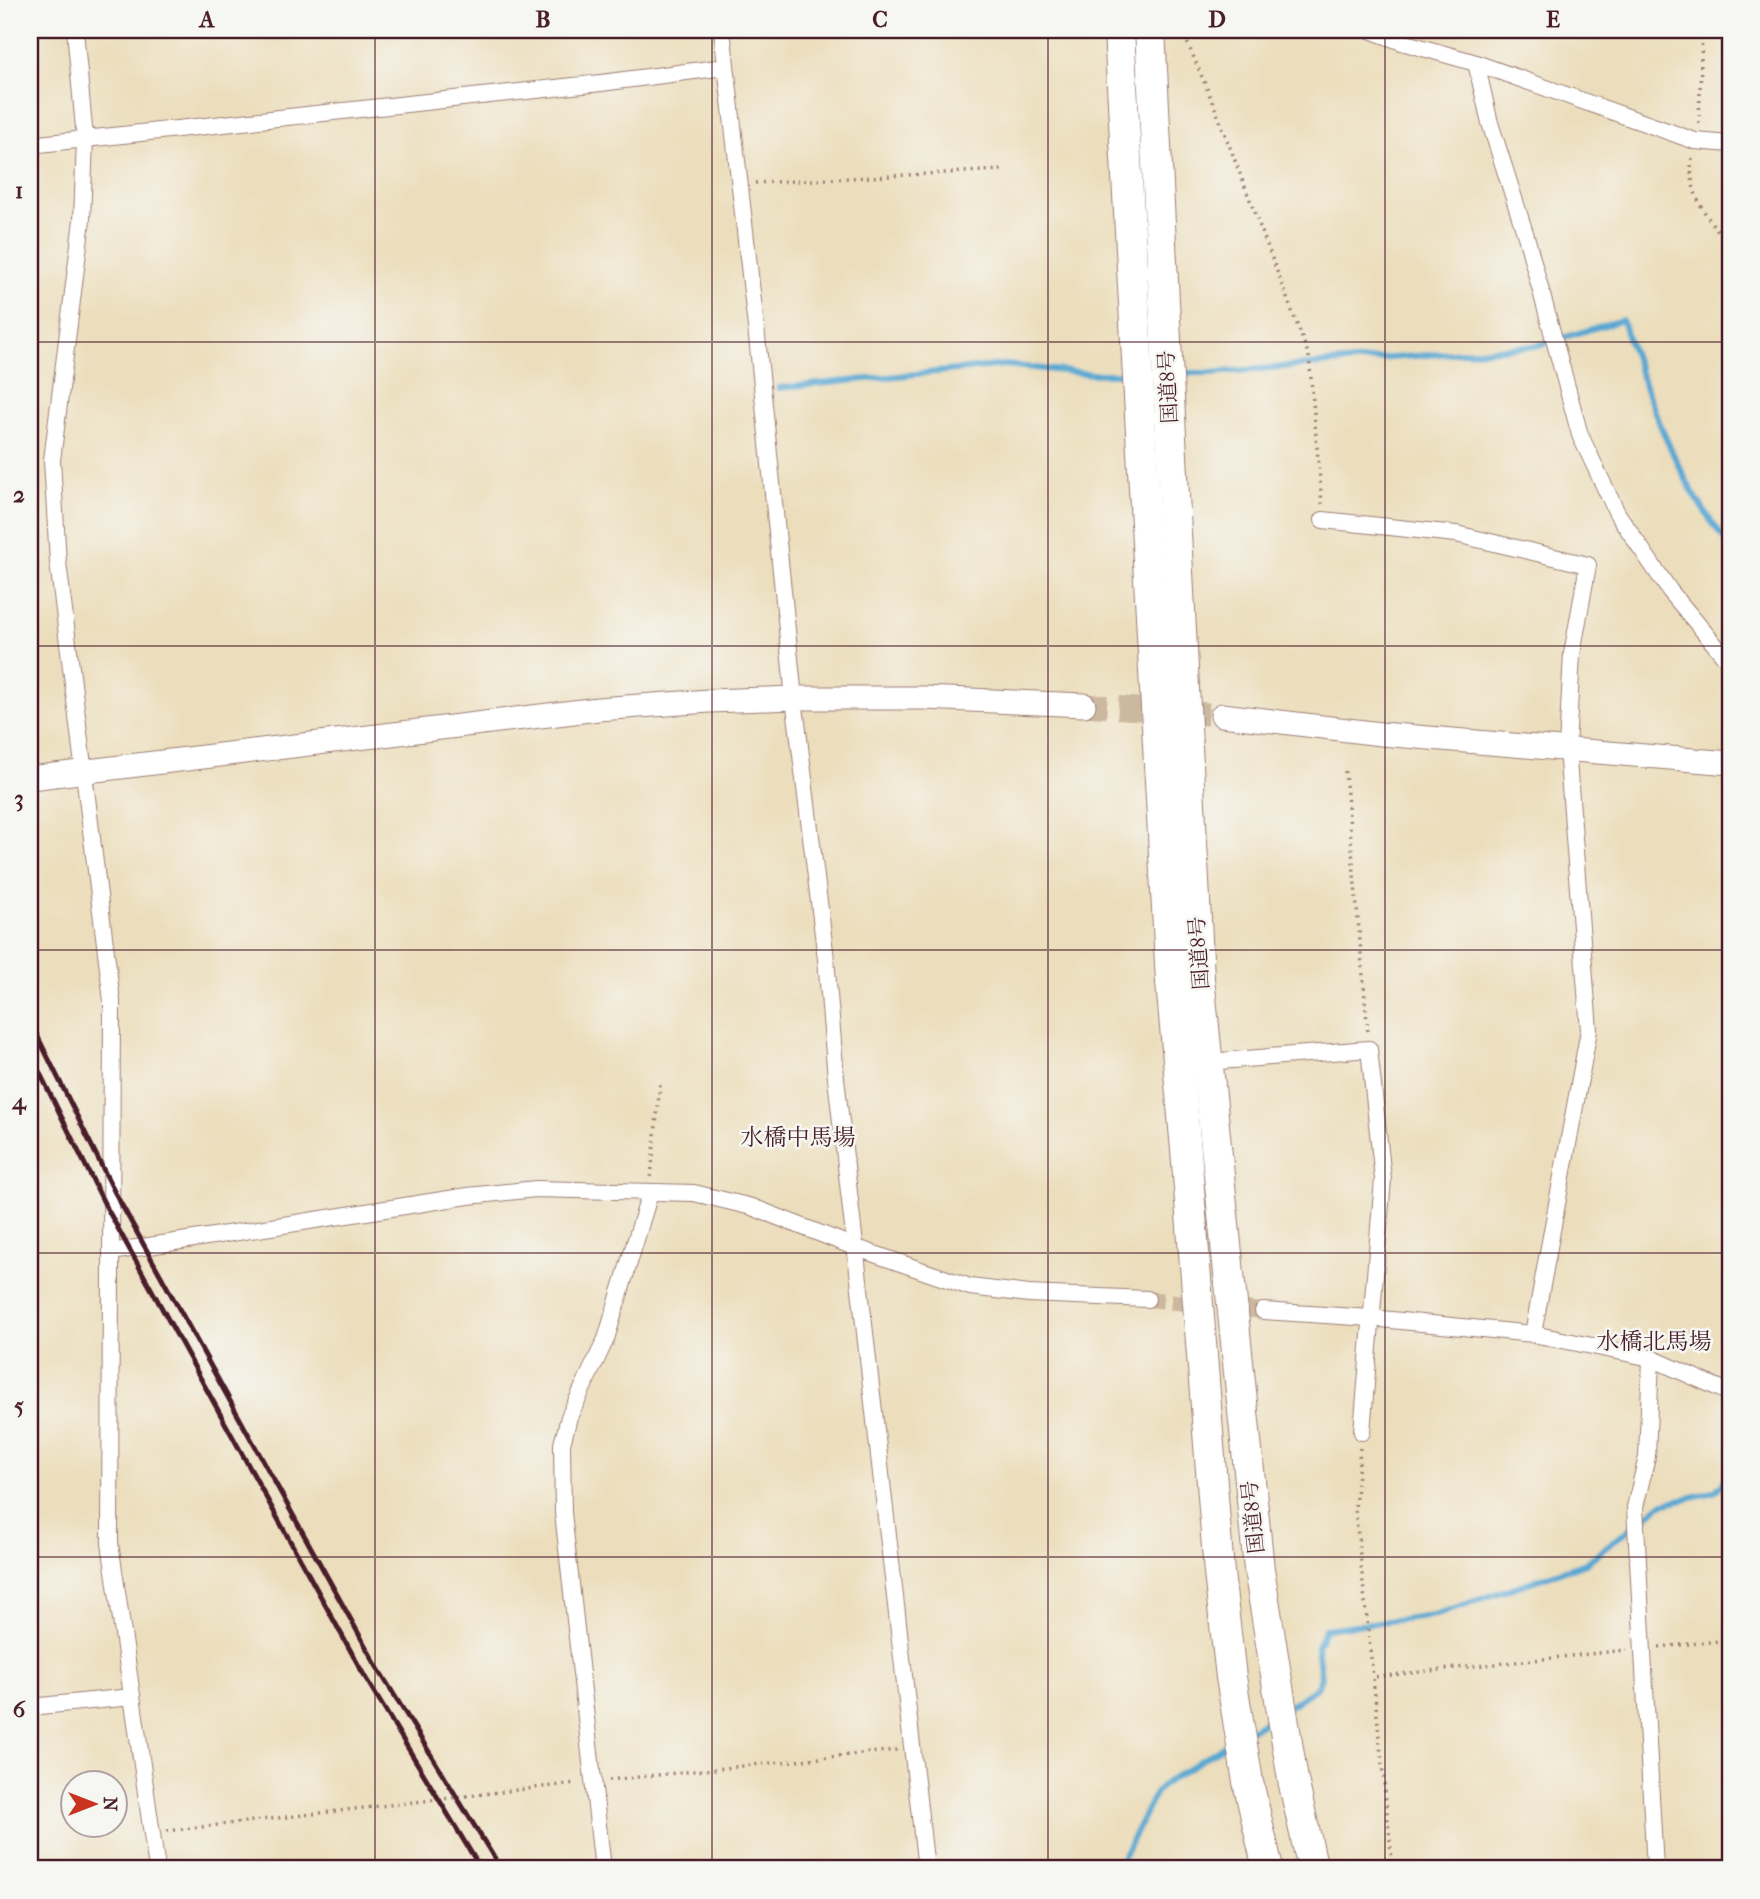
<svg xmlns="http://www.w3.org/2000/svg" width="1760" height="1899" font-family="'IM FELL French Canon','Noto Serif JP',serif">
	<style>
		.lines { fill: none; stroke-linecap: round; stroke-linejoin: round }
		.stream { stroke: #59a7d2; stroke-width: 6 }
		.street-tunnel { stroke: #ccb89f; stroke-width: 16; stroke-dasharray: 16 8; stroke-linecap: butt }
		.secondary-tunnel { stroke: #ccb89f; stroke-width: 23; stroke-dasharray: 23 11; stroke-linecap: butt }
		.street-casing { stroke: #9b7e74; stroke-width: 18 }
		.secondary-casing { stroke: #9b7e74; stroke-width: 25 }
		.highway-casing { stroke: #9b7e74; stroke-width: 32 }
		.path { stroke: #9b7e74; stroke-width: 3.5; stroke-dasharray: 2 5; stroke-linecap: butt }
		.street { stroke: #fff; stroke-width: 16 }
		.secondary { stroke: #fff; stroke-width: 23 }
		.highway { stroke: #fff; stroke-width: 30 }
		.rail { stroke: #4a1f2b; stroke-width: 5 }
		.grid { fill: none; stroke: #4a1f2b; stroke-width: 2; stroke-opacity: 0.55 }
		.labels { text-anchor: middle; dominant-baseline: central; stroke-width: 5; stroke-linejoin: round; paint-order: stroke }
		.street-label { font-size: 21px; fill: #4a1f2b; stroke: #f6f6f2 }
		.neighbourhood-label { font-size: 23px; fill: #4a1f2b; stroke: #f6f6f2 }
		.neatline { fill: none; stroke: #4a1f2b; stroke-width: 2.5 }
		.grid-label { font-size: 23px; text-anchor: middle; font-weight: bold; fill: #4a1f2b }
	</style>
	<rect width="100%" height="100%" fill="#f6f6f2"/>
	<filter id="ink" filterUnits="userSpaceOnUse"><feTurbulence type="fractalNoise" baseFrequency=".0143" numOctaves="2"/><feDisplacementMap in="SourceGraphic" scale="14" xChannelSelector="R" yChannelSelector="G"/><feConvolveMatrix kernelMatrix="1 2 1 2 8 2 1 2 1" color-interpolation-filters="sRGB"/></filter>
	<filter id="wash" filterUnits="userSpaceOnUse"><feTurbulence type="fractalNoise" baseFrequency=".00686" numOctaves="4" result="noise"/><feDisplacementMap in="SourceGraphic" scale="28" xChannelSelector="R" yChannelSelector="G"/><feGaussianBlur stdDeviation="1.57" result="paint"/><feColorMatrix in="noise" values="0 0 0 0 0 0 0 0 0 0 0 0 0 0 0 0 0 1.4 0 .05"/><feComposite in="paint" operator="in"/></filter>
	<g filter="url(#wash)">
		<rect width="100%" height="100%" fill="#ecdebc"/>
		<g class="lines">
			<g class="stream">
				<path d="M1175 373H1211L1535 346 1622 320C1647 396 1678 484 1730 546"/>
				<path d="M779 388 1005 365 1092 374H1129"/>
				<path d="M1290 1706 1316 1688 1321 1678 1317 1646 1325 1629 1434 1615 1586 1563 1661 1504 1714 1492 1722 1484 1730 1468"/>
				<path d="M1249 1731 1275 1715"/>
				<path d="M1117 1869 1156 1792 1165 1783 1233 1740"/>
			</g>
		</g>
	</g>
	<g filter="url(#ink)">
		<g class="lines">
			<path class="street-tunnel" d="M1147 1299 1263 1311"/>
			<path class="secondary-tunnel" d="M1084 705 1222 715"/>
			<defs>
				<g id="street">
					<path d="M75 30 85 139 82 220 52 460 58 562 112 1001 110 1543 157 1869"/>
					<path d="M722 30 756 327 794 698 826 959 836 1078 926 1869"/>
					<path d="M1370 30 1402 42 1476 63 1695 141 1730 144"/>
					<path d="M1476 63 1490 123 1526 236 1580 435 1617 513 1670 591 1730 663"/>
					<path d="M30 145 601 83 725 67"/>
					<path d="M1323 520 1456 534 1588 565 1572 654 1567 748 1589 1030 1533 1334"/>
					<path d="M1208 1062 1369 1049 1383 1179 1362 1432"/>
					<path d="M111 1252 468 1196 536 1189 694 1193 752 1207 857 1248 970 1287 1029 1294 1147 1299"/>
					<path d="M1263 1311 1371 1318 1533 1334 1651 1358 1730 1393"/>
					<path d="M1651 1358 1647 1457 1635 1507 1655 1869"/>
					<path d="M30 1707 132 1697"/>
					<path d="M603 1869 563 1513 562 1444 569 1417 606 1339 650 1193"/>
				</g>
				<g id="secondary">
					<path d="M1222 715 1381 734 1730 763"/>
					<path d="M30 778 598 709 709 701 794 698H925L1084 705"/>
				</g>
				<g id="highway">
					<path d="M1119 30 1171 982 1186 1150 1219 1573 1231 1677 1248 1782 1268 1869"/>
					<path d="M1150 30 1199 978 1259 1569 1293 1780 1313 1869"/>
				</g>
			</defs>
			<use href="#street" class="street-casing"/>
			<use href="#secondary" class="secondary-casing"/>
			<use href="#highway" class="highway-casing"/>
			<g class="path">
				<path d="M1182 30 1214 105 1309 356 1322 504"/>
				<path d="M1699 123 1702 30"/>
				<path d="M1692 158C1687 194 1708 220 1730 245"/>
				<path d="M755 183 1002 170"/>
				<path d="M30 566 42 564"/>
				<path d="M1345 771 1368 1033"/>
				<path d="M651 1177 660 1084"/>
				<path d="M1360 1448 1355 1508 1373 1677"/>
				<path d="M1659 1647 1730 1640"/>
				<path d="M609 1780 897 1750"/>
				<path d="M167 1831 577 1783"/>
				<path d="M1393 1869 1373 1677 1627 1650"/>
				<path d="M1687 1869 1730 1865"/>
			</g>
			<use href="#street" class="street"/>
			<use href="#secondary" class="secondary"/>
			<use href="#highway" class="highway"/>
			<g class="rail">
				<path d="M30 1021 114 1191 377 1667 501 1869"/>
				<path d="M30 1053 104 1203 365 1677 481 1869"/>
			</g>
		</g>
	</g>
	<path class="grid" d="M375 30V1869M712 30V1869M1048 30V1869M1385 30V1869M30 342H1730M30 646H1730M30 950H1730M30 1253H1730M30 1557H1730"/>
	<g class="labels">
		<g class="street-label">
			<text transform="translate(1168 387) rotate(-93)">国道8号</text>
			<text transform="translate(1199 953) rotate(-94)">国道8号</text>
			<text transform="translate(1253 1517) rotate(-96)">国道8号</text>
		</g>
		<g class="neighbourhood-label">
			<text x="798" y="1137">水橋中馬場</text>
			<text x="1654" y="1341">水橋北馬場</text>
		</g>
	</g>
	<rect width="1760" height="1899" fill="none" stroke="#f6f6f2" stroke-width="77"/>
	<g transform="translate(94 1804) rotate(90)"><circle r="33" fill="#f6f6f2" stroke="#b1a0a2" stroke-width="2"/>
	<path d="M0-5L12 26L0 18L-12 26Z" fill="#c8321e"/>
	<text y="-10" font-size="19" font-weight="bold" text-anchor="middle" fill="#4a1f2b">N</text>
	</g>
	<rect x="38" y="38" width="1684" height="1822" class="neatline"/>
	<g class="grid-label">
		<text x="207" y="27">A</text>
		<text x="543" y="27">B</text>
		<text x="880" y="27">C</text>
		<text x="1217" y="27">D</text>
		<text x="1553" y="27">E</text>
		<text x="19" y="198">1</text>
		<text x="19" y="502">2</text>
		<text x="19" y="806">3</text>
		<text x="19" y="1109">4</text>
		<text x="19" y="1413">5</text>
		<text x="19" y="1717">6</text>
	</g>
</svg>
